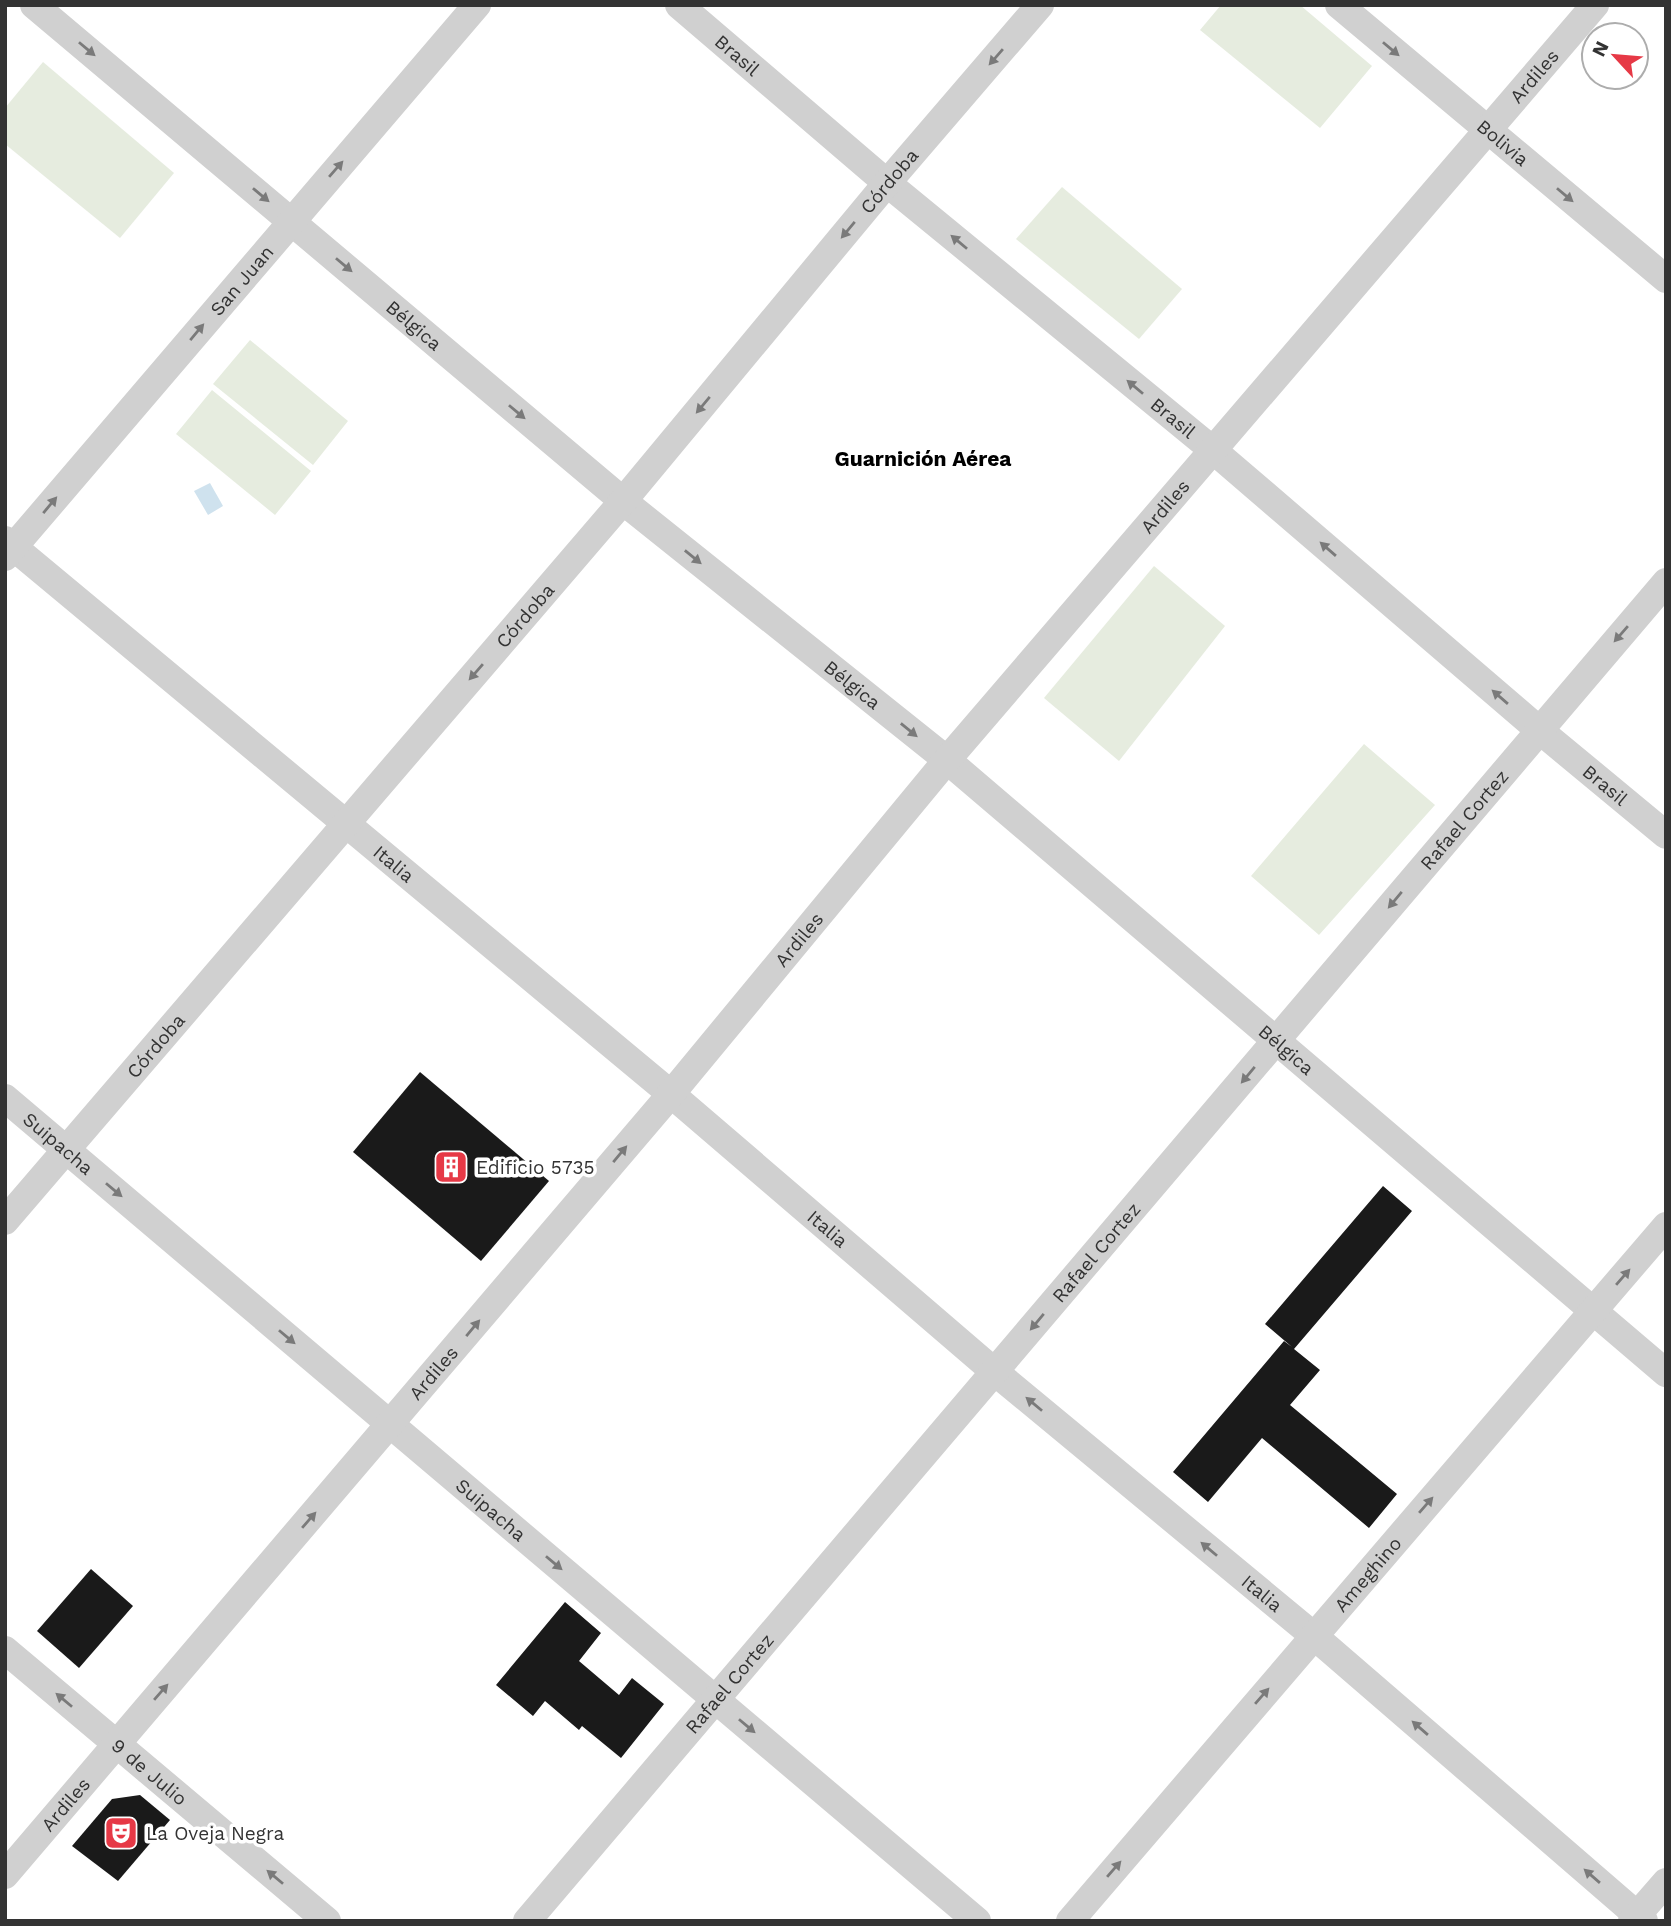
<svg xmlns="http://www.w3.org/2000/svg" width="1671" height="1926" font-family="'Work Sans',sans-serif">
	<style>
		.green { fill: #e6ecdf }
		.water { fill: #cfe2ee }
		.building { fill: #1a1a1a }
		.lines { fill: none; stroke-linecap: round; stroke-linejoin: round }
		.street { stroke: #d0d0d0; stroke-width: 28 }
		.oneway { fill: #7a7a7a }
		.labels { text-anchor: middle; dominant-baseline: central; stroke-width: 7; stroke-linejoin: round; paint-order: stroke }
		.street-label { font-size: 19px; fill: #333; stroke: #fff }
		.poi-label { font-size: 19px; fill: #333; stroke: #fff; text-anchor: start }
		.neighbourhood-label { font-size: 21px; font-weight: bold; fill: #000; stroke: #fff }
	</style>
	<rect width="100%" height="100%" fill="#fff"/>
	<g class="green">
		<path d="M1221 5H1300L1372 66 1320 128 1200 30Z"/>
		<path d="M43 62 174 173 120 238 5 144V108Z"/>
		<path d="M1062 187 1182 289 1139 339 1016 239Z"/>
		<path d="M250 340 348 421 313 465 213 384Z"/>
		<path d="M212 390 311 471 275 515 176 434Z"/>
		<path d="M1154 566 1225 626 1119 761 1044 698Z"/>
		<path d="M1364 744 1435 805 1319 935 1251 876Z"/>
	</g>
	<path class="water" d="M210 483 223 506 208 515 194 491Z"/>
	<g class="building">
		<path d="M420 1072 549 1181 481 1261 353 1152Z"/>
		<path d="M1383 1186 1412 1211 1294 1349 1320 1370 1290 1405 1397 1494 1369 1528 1262 1438 1208 1502 1173 1472 1284 1341 1292 1347 1265 1324Z"/>
		<path d="M91 1569 133 1606 79 1668 37 1631Z"/>
		<path d="M565 1602 601 1633 579 1661 619 1695 632 1678 664 1704 621 1758 582 1726 579 1730 545 1701 533 1716 496 1685Z"/>
		<path d="M140 1795 170 1820 118 1881 72 1846 112 1799Z"/>
	</g>
	<g class="lines">
		<g class="street">
			<path id="s1" d="M34 5 623 501 947 760 1666 1373"/>
			<path id="s2" d="M679 5 887 183 1214 451 1538 729 1666 835"/>
			<path id="s3" d="M1339 5 1666 279"/>
			<path id="s4" d="M5 540 671 1094 995 1372 1314 1636 1644 1921"/>
			<path id="s5" d="M5 557 477 5"/>
			<path id="s6" d="M5 1098 977 1921"/>
			<path id="s7" d="M5 1221 623 501 887 183 1040 5"/>
			<path id="s8" d="M5 1650 327 1921"/>
			<path id="s9" d="M5 1875 671 1094 947 760 1595 5"/>
			<path id="s10" d="M527 1921 1666 582"/>
			<path id="s11" d="M1070 1921 1666 1226"/>
			<path d="M1632 1921 1666 1882"/>
		</g>
	</g>
	<defs><path id="oneway-solid" d="M-6-.8H1V-3.2L6.5 0L1 3.2V.8H-6Z" transform="scale(1.75)"/></defs>
	<g class="oneway">
		<use href="#oneway-solid" transform="translate(87 49) rotate(40)"/>
		<use href="#oneway-solid" transform="translate(1391 49) rotate(40)"/>
		<use href="#oneway-solid" transform="translate(996 57) rotate(131)"/>
		<use href="#oneway-solid" transform="translate(336 169) rotate(-49)"/>
		<use href="#oneway-solid" transform="translate(261 195) rotate(40)"/>
		<use href="#oneway-solid" transform="translate(1565 195) rotate(40)"/>
		<use href="#oneway-solid" transform="translate(848 230) rotate(130)"/>
		<use href="#oneway-solid" transform="translate(959 242) rotate(-140)"/>
		<use href="#oneway-solid" transform="translate(344 265) rotate(40)"/>
		<use href="#oneway-solid" transform="translate(197 332) rotate(-50)"/>
		<use href="#oneway-solid" transform="translate(1135 387) rotate(-140)"/>
		<use href="#oneway-solid" transform="translate(703 405) rotate(130)"/>
		<use href="#oneway-solid" transform="translate(517 412) rotate(40)"/>
		<use href="#oneway-solid" transform="translate(50 505) rotate(-50)"/>
		<use href="#oneway-solid" transform="translate(1328 549) rotate(-139)"/>
		<use href="#oneway-solid" transform="translate(693 557) rotate(39)"/>
		<use href="#oneway-solid" transform="translate(1621 634) rotate(131)"/>
		<use href="#oneway-solid" transform="translate(476 672) rotate(131)"/>
		<use href="#oneway-solid" transform="translate(1500 697) rotate(-139)"/>
		<use href="#oneway-solid" transform="translate(909 730) rotate(39)"/>
		<use href="#oneway-solid" transform="translate(1395 900) rotate(130)"/>
		<use href="#oneway-solid" transform="translate(1248 1075) rotate(130)"/>
		<use href="#oneway-solid" transform="translate(620 1154) rotate(-50)"/>
		<use href="#oneway-solid" transform="translate(114 1190) rotate(40)"/>
		<use href="#oneway-solid" transform="translate(1623 1277) rotate(-49)"/>
		<use href="#oneway-solid" transform="translate(1037 1322) rotate(130)"/>
		<use href="#oneway-solid" transform="translate(473 1328) rotate(-50)"/>
		<use href="#oneway-solid" transform="translate(287 1337) rotate(40)"/>
		<use href="#oneway-solid" transform="translate(1034 1404) rotate(-140)"/>
		<use href="#oneway-solid" transform="translate(1426 1505) rotate(-49)"/>
		<use href="#oneway-solid" transform="translate(309 1520) rotate(-49)"/>
		<use href="#oneway-solid" transform="translate(1209 1549) rotate(-140)"/>
		<use href="#oneway-solid" transform="translate(554 1563) rotate(40)"/>
		<use href="#oneway-solid" transform="translate(161 1692) rotate(-49)"/>
		<use href="#oneway-solid" transform="translate(1262 1696) rotate(-49)"/>
		<use href="#oneway-solid" transform="translate(64 1700) rotate(-140)"/>
		<use href="#oneway-solid" transform="translate(747 1726) rotate(40)"/>
		<use href="#oneway-solid" transform="translate(1420 1728) rotate(-139)"/>
		<use href="#oneway-solid" transform="translate(1114 1869) rotate(-49)"/>
		<use href="#oneway-solid" transform="translate(1592 1876) rotate(-139)"/>
		<use href="#oneway-solid" transform="translate(275 1877) rotate(-140)"/>
	</g>
	<defs>
		<symbol id="building-square" viewBox="-11 -11 22 22"><rect x="-9" y="-9" width="18" height="18" rx="4" fill="#e63946" stroke="#fff"/><path d="M-4-6H4V6H1V3H-1V6H-4ZM-2.5-4.3h1.7v1.8h-1.7ZM.8-4.3h1.7v1.8H.8ZM-2.5-1h1.7V.8h-1.7ZM.8-1h1.7V.8H.8Z" fill="#fff"/></symbol>
		<symbol id="theatre-square" viewBox="-11 -11 22 22"><rect x="-9" y="-9" width="18" height="18" rx="4" fill="#e63946" stroke="#fff"/><path d="M-5-5.5Q0-4 5-5.5V0Q5 5 0 6Q-5 5-5 0ZM-3.3-2.5H-1v1.5H-3.3ZM1-2.5H3.3v1.5H1ZM-2.8 1Q0 5.5 2.8 1Z" fill="#fff"/></symbol>
	</defs>
	<g fill-rule="evenodd">
		<use href="#building-square" x="432" y="1148" width="38" height="38"/>
		<use href="#theatre-square" x="102" y="1814" width="38" height="38"/>
	</g>
	<g class="labels">
		<g class="street-label">
			<text stroke="none"><textPath href="#s2" startOffset="77">Brasil</textPath></text>
			<text stroke="none"><textPath href="#s9" startOffset="2361">Ardiles</textPath></text>
			<text stroke="none"><textPath href="#s3" startOffset="214">Bolivia</textPath></text>
			<text stroke="none"><textPath href="#s7" startOffset="1365">Córdoba</textPath></text>
			<text stroke="none"><textPath href="#s5" startOffset="364">San Juan</textPath></text>
			<text stroke="none"><textPath href="#s1" startOffset="497">Bélgica</textPath></text>
			<text stroke="none"><textPath href="#s2" startOffset="644">Brasil</textPath></text>
			<text stroke="none"><textPath href="#s9" startOffset="1794">Ardiles</textPath></text>
			<text stroke="none"><textPath href="#s7" startOffset="798">Córdoba</textPath></text>
			<text stroke="none"><textPath href="#s1" startOffset="1064">Bélgica</textPath></text>
			<text stroke="none"><textPath href="#s2" startOffset="1211">Brasil</textPath></text>
			<text stroke="none"><textPath href="#s10" startOffset="1446">Rafael Cortez</textPath></text>
			<text stroke="none"><textPath href="#s4" startOffset="506">Italia</textPath></text>
			<text stroke="none"><textPath href="#s9" startOffset="1227">Ardiles</textPath></text>
			<text stroke="none"><textPath href="#s7" startOffset="231">Córdoba</textPath></text>
			<text stroke="none"><textPath href="#s1" startOffset="1631">Bélgica</textPath></text>
			<text stroke="none"><textPath href="#s6" startOffset="70">Suipacha</textPath></text>
			<text stroke="none"><textPath href="#s4" startOffset="1073">Italia</textPath></text>
			<text stroke="none"><textPath href="#s10" startOffset="878">Rafael Cortez</textPath></text>
			<text stroke="none"><textPath href="#s9" startOffset="660">Ardiles</textPath></text>
			<text stroke="none"><textPath href="#s6" startOffset="637">Suipacha</textPath></text>
			<text stroke="none"><textPath href="#s11" startOffset="457">Ameghino</textPath></text>
			<text stroke="none"><textPath href="#s4" startOffset="1640">Italia</textPath></text>
			<text stroke="none"><textPath href="#s10" startOffset="312">Rafael Cortez</textPath></text>
			<text stroke="none"><textPath href="#s8" startOffset="189">9 de Julio</textPath></text>
			<text stroke="none"><textPath href="#s9" startOffset="93">Ardiles</textPath></text>
		</g>
		<g class="poi-label">
			<text x="476" y="1167">Edificio 5735</text>
			<text x="146" y="1833">La Oveja Negra</text>
		</g>
		<g class="neighbourhood-label">
			<text x="923" y="458">Guarnición Aérea</text>
		</g>
	</g>
	<rect width="1671" height="1926" fill="none" stroke="#333333" stroke-width="14"/>
	<g transform="translate(1615 56) rotate(296)"><circle r="33" fill="#ffffff" stroke="#adadad" stroke-width="2"/>
	<path d="M0-5L12 26L0 18L-12 26Z" fill="#e63946"/>
	<text y="-10" font-size="19" font-weight="bold" text-anchor="middle" fill="#333333">N</text>
	</g>
</svg>
